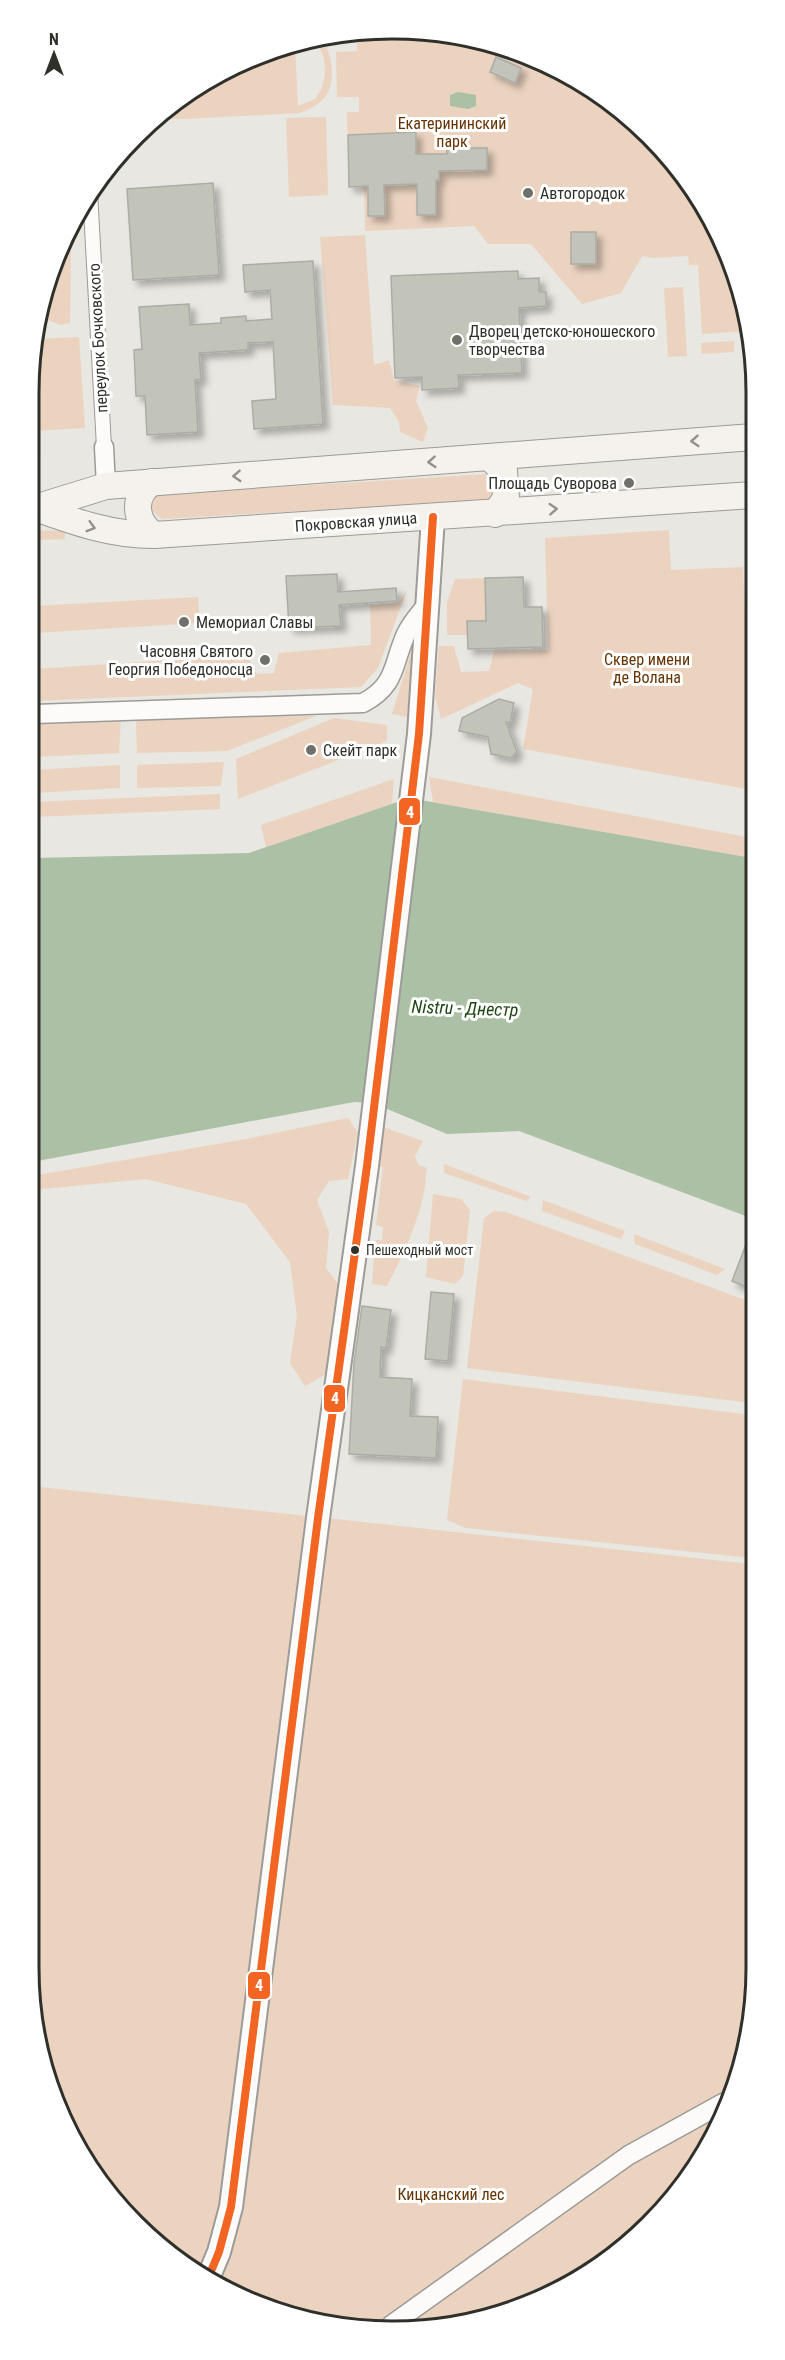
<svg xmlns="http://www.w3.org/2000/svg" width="785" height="2360" font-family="'Roboto Condensed',sans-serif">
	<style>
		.green { fill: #ebd3c0 }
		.water { fill: #abc0a5 }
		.building { fill: #c3c4b9; stroke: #acaca7; stroke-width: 1.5; filter: url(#shadow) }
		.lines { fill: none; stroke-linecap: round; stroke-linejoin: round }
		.pedestrian-casing { stroke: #9c9b97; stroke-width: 16 }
		.minor-casing { stroke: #9c9b97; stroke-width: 21 }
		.tertiary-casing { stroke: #9c9b97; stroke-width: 26 }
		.secondary-casing { stroke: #9c9b97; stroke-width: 28 }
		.pedestrian { stroke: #fcfbfa; stroke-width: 14 }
		.minor { stroke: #fcfbfa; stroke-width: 18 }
		.tertiary { stroke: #fcfbfa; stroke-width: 22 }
		.secondary { stroke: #f5f2ed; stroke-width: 26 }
		.bus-1-casing { stroke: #fff; stroke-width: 12 }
		.bus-1 { stroke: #f26522; stroke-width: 8 }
		.oneway { stroke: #92918c }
		.poi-dot { fill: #70706b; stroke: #fff; stroke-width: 2 }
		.bus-dot { fill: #30302b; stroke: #fff; stroke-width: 2 }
		.labels { text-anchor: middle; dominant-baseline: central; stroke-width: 6; stroke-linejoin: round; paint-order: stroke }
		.bus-label { font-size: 14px; fill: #30302b; stroke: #fff; text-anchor: start }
		.park-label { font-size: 16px; fill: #663200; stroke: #fff }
		.poi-label { font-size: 16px; fill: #30302b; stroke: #fff; text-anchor: start }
		.street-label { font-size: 16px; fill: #30302b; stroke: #fff }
		.water-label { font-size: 18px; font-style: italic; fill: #1d4814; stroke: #fff }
		.rim { fill: none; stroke: #30302b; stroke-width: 3 }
		.line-badge { stroke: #fff; stroke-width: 2 }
		.badge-label { font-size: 16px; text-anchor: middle; font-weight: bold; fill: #fff }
	</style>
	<defs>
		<filter id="shadow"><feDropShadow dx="5.5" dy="5.5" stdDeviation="3" flood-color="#0004"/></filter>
	</defs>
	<rect width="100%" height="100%" fill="#e8e7e1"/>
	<g class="green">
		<path d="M357 35 464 36 575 77 666 152 719 232 749 331 702 334 698 265H689L688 256 653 258 642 256 621 293 582 304 531 244H488L474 226 365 231 364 188 349 187 347 112H359V97H337L336 52 357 51Z"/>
		<path d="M319 36C332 48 336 79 327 94 321 104 310 109 300 113L185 119H171L165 115 171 110 183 111V97L191 90 295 46 298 106 315 99C328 84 330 51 311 40Z"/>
		<path d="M326 117 328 195 289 197 286 118Z"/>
		<path d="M365 235 374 365 389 360 394 380 420 386 416 401 428 428 423 442 400 432 399 422 390 408 333 405 320 237Z"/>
		<path d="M67 245 71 252 70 323 60 325 46 319 44 301Z"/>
		<path d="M683 287 687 356 668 357 664 288Z"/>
		<path d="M79 337 85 428 35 431V339Z"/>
		<path d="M734 341V352L702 354 701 343Z"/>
		<path d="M486 474 493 476 496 493 488 500 162 519 150 509 156 495Z"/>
		<path d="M65 530V539L35 540V531Z"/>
		<path d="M669 530 671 570 743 567 752 790 523 749 533 689 518 683 441 719 435 696 439 646H454L461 672 489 671 494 651 548 650 545 538Z"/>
		<path d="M485 578 486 621H467L468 635H447V602L455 579Z"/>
		<path d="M407 590 378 668 361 687 34 701V669L247 655 257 674 274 673 279 653 371 645 370 605 398 603Z"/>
		<path d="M198 597 200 623 34 633V606Z"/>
		<path d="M414 642 407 717 392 714Z"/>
		<path d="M121 716 119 753 34 757V721Z"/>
		<path d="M316 716 227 751 137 753 136 719Z"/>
		<path d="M334 718 387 725V741L238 799 236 759Z"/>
		<path d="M224 762 221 786 137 788V765Z"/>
		<path d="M120 765V788L34 793V770Z"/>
		<path d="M429 777 752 838V858L433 802Z"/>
		<path d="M394 779 392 804 266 847 261 825Z"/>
		<path d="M220 794V809L33 817 34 802Z"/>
		<path d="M348 1118 358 1133 348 1179 329 1181 317 1200 329 1232 326 1268 338 1284 328 1373 305 1386 290 1363 297 1316 290 1262 246 1204 146 1179 32 1190V1176L246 1139Z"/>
		<path d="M380 1126 423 1141 415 1156 418 1165 427 1168C425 1175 426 1181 425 1187 419 1222 403 1255 387 1286L372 1284 375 1240H382L383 1227 376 1225 383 1167 375 1166Z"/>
		<path d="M444 1164 531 1197 526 1201 444 1173Z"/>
		<path d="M433 1194 461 1199 470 1210 463 1276 455 1284 426 1277Z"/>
		<path d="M543 1200 625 1231 621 1239 542 1211Z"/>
		<path d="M494 1211 506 1212 751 1302V1403L467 1368 483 1227 484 1218Z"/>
		<path d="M634 1234 725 1269 717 1275 635 1244Z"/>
		<path d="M463 1379 751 1415V1558L466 1528 447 1520Z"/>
		<path d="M31 1486 751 1564 749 2039 695 2169 614 2256 487 2319 345 2328 231 2294 119 2208 56 2106 29 1967Z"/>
	</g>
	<g class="water">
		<path d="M458 92 476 95V106L468 109 450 106V95Z"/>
		<path d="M409 798 752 858 751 1218 519 1131 447 1134 373 1103 354 1102 32 1162 33 858 249 853Z"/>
	</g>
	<g class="building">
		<path d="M496 57 521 68 515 83 490 72Z"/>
		<path d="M416 132V154H447V148H487V170L439 171V180H436V215H417V184L384 185 385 216H368V186L349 187 348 135Z"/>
		<path d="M213 183 219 275 133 280 127 189Z"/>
		<rect x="571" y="232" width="25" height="32"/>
		<path d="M313 261 323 424 254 429 252 401 276 399 273 342 248 343V350L199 353 201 379 195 380 198 432 147 435 145 396H136L134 350 142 349 139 307 189 304 190 325 221 323V318L246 316V321L272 319 270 290 245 292 243 265Z"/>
		<path d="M518 271V279L539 278V292H546V306L519 308 522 373 458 375 459 388 422 390V377L395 378 391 276Z"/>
		<path d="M337 574 338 592 396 588 397 601 339 605 341 626 289 628 286 576Z"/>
		<path d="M523 577 524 607H542L543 647 468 649 467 621H486L485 578Z"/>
		<path d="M499 699 514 703 510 723 506 722 517 752 511 758 491 754 488 737 459 731 462 718Z"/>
		<path d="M750 1234H751V1289L732 1281Z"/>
		<path d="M431 1292 454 1294 448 1361 425 1359Z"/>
		<path d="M362 1306 391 1310 386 1348 381 1347 380 1377 412 1379 410 1416 438 1417 436 1458 349 1454 354 1363Z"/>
	</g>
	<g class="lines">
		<defs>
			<path id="pedestrian" d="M90 191 104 447"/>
			<g id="minor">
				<path d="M104 447 106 486"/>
				<path d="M34 714 363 703C397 685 392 665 406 634 411 623 421 612 428 603"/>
				<path d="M391 2325 629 2155 723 2103"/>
			</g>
			<path id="tertiary" d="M209 2276 219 2252 231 2207 318 1518 367 1166 419 734 433 517"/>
			<g id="secondary">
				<path d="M490 458 504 471 506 498 495 514"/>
				<path d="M152 482C132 496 134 521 154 535"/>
				<path d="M35 508 106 486 753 437"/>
				<path d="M36 508C75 522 111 535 154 535L753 495"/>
			</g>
		</defs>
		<use href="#pedestrian" class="pedestrian-casing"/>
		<use href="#minor" class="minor-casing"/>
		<use href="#tertiary" class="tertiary-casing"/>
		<use href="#secondary" class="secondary-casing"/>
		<use href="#pedestrian" class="pedestrian"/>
		<use href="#minor" class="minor"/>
		<use href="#tertiary" class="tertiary"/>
		<use href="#secondary" class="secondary"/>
		<defs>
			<path id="bus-1" d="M209 2276 219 2252 231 2207 318 1518 367 1166 419 734 433 517"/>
		</defs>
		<use href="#bus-1" class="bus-1-casing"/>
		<use href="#bus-1" class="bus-1"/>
	</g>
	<defs><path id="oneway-chevron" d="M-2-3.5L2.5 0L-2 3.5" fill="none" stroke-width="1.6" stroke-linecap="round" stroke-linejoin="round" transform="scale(1.5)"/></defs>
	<g class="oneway">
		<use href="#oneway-chevron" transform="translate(695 441) rotate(176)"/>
		<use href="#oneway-chevron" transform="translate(432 462) rotate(176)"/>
		<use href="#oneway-chevron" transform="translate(237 476) rotate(176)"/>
		<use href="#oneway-chevron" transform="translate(553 509) rotate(-4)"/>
		<use href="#oneway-chevron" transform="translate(91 527) rotate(16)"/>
	</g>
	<g class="poi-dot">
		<circle cx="528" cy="193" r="6"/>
		<circle cx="457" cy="340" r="6"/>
		<circle cx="629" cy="483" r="6"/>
		<circle cx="184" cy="622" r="6"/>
		<circle cx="265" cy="660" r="6"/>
		<circle cx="311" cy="750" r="6"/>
	</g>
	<circle class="bus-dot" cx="355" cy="1250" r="5"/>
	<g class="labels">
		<g class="bus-label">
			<text x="366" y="1250">Пешеходный мост</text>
		</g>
		<g class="park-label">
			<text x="452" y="123">Екатерининский<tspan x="452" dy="18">парк</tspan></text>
			<text x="647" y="659">Сквер имени<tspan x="647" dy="18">де Волана</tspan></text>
			<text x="451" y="2194">Кицканский лес</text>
		</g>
		<g class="poi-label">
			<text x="540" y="193">Автогородок</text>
			<text x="469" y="331">Дворец детско-юношеского<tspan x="469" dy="18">творчества</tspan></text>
			<text x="617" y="483" text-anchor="end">Площадь Суворова</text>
			<text x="196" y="622">Мемориал Славы</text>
			<text x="253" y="651" text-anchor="end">Часовня Святого<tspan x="253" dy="18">Георгия Победоносца</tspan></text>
			<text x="323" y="750">Скейт парк</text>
		</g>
		<g class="street-label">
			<text transform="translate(98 338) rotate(-93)">переулок Бочковского</text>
			<text transform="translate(356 522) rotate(-4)">Покровская улица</text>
		</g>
		<g class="water-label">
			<text transform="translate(465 1008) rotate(2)">Nistru - Днестр</text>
		</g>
	</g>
	<path d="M0 0H785V2360H0ZM392 39H393A353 353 0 0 1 746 392V1968A353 353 0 0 1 393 2321H392A353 353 0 0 1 39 1968V392A353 353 0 0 1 392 39Z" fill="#fff" fill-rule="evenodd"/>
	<path class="rim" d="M392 39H393A353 353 0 0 1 746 392V1968A353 353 0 0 1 393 2321H392A353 353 0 0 1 39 1968V392A353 353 0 0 1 392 39Z"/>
	<g class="line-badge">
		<rect x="398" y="797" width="23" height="29" rx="6" fill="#f26522"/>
		<rect x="323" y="1384" width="23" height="29" rx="6" fill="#f26522"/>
		<rect x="247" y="1971" width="24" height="29" rx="6" fill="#f26522"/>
	</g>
	<g class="badge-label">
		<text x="410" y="818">4</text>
		<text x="335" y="1404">4</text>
		<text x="259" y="1991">4</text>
	</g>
	<g transform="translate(54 54)" stroke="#ffffff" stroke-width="4.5" paint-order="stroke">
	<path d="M0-4.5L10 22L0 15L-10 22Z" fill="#30302b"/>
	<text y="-9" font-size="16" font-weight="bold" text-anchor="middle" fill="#30302b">N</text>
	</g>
</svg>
